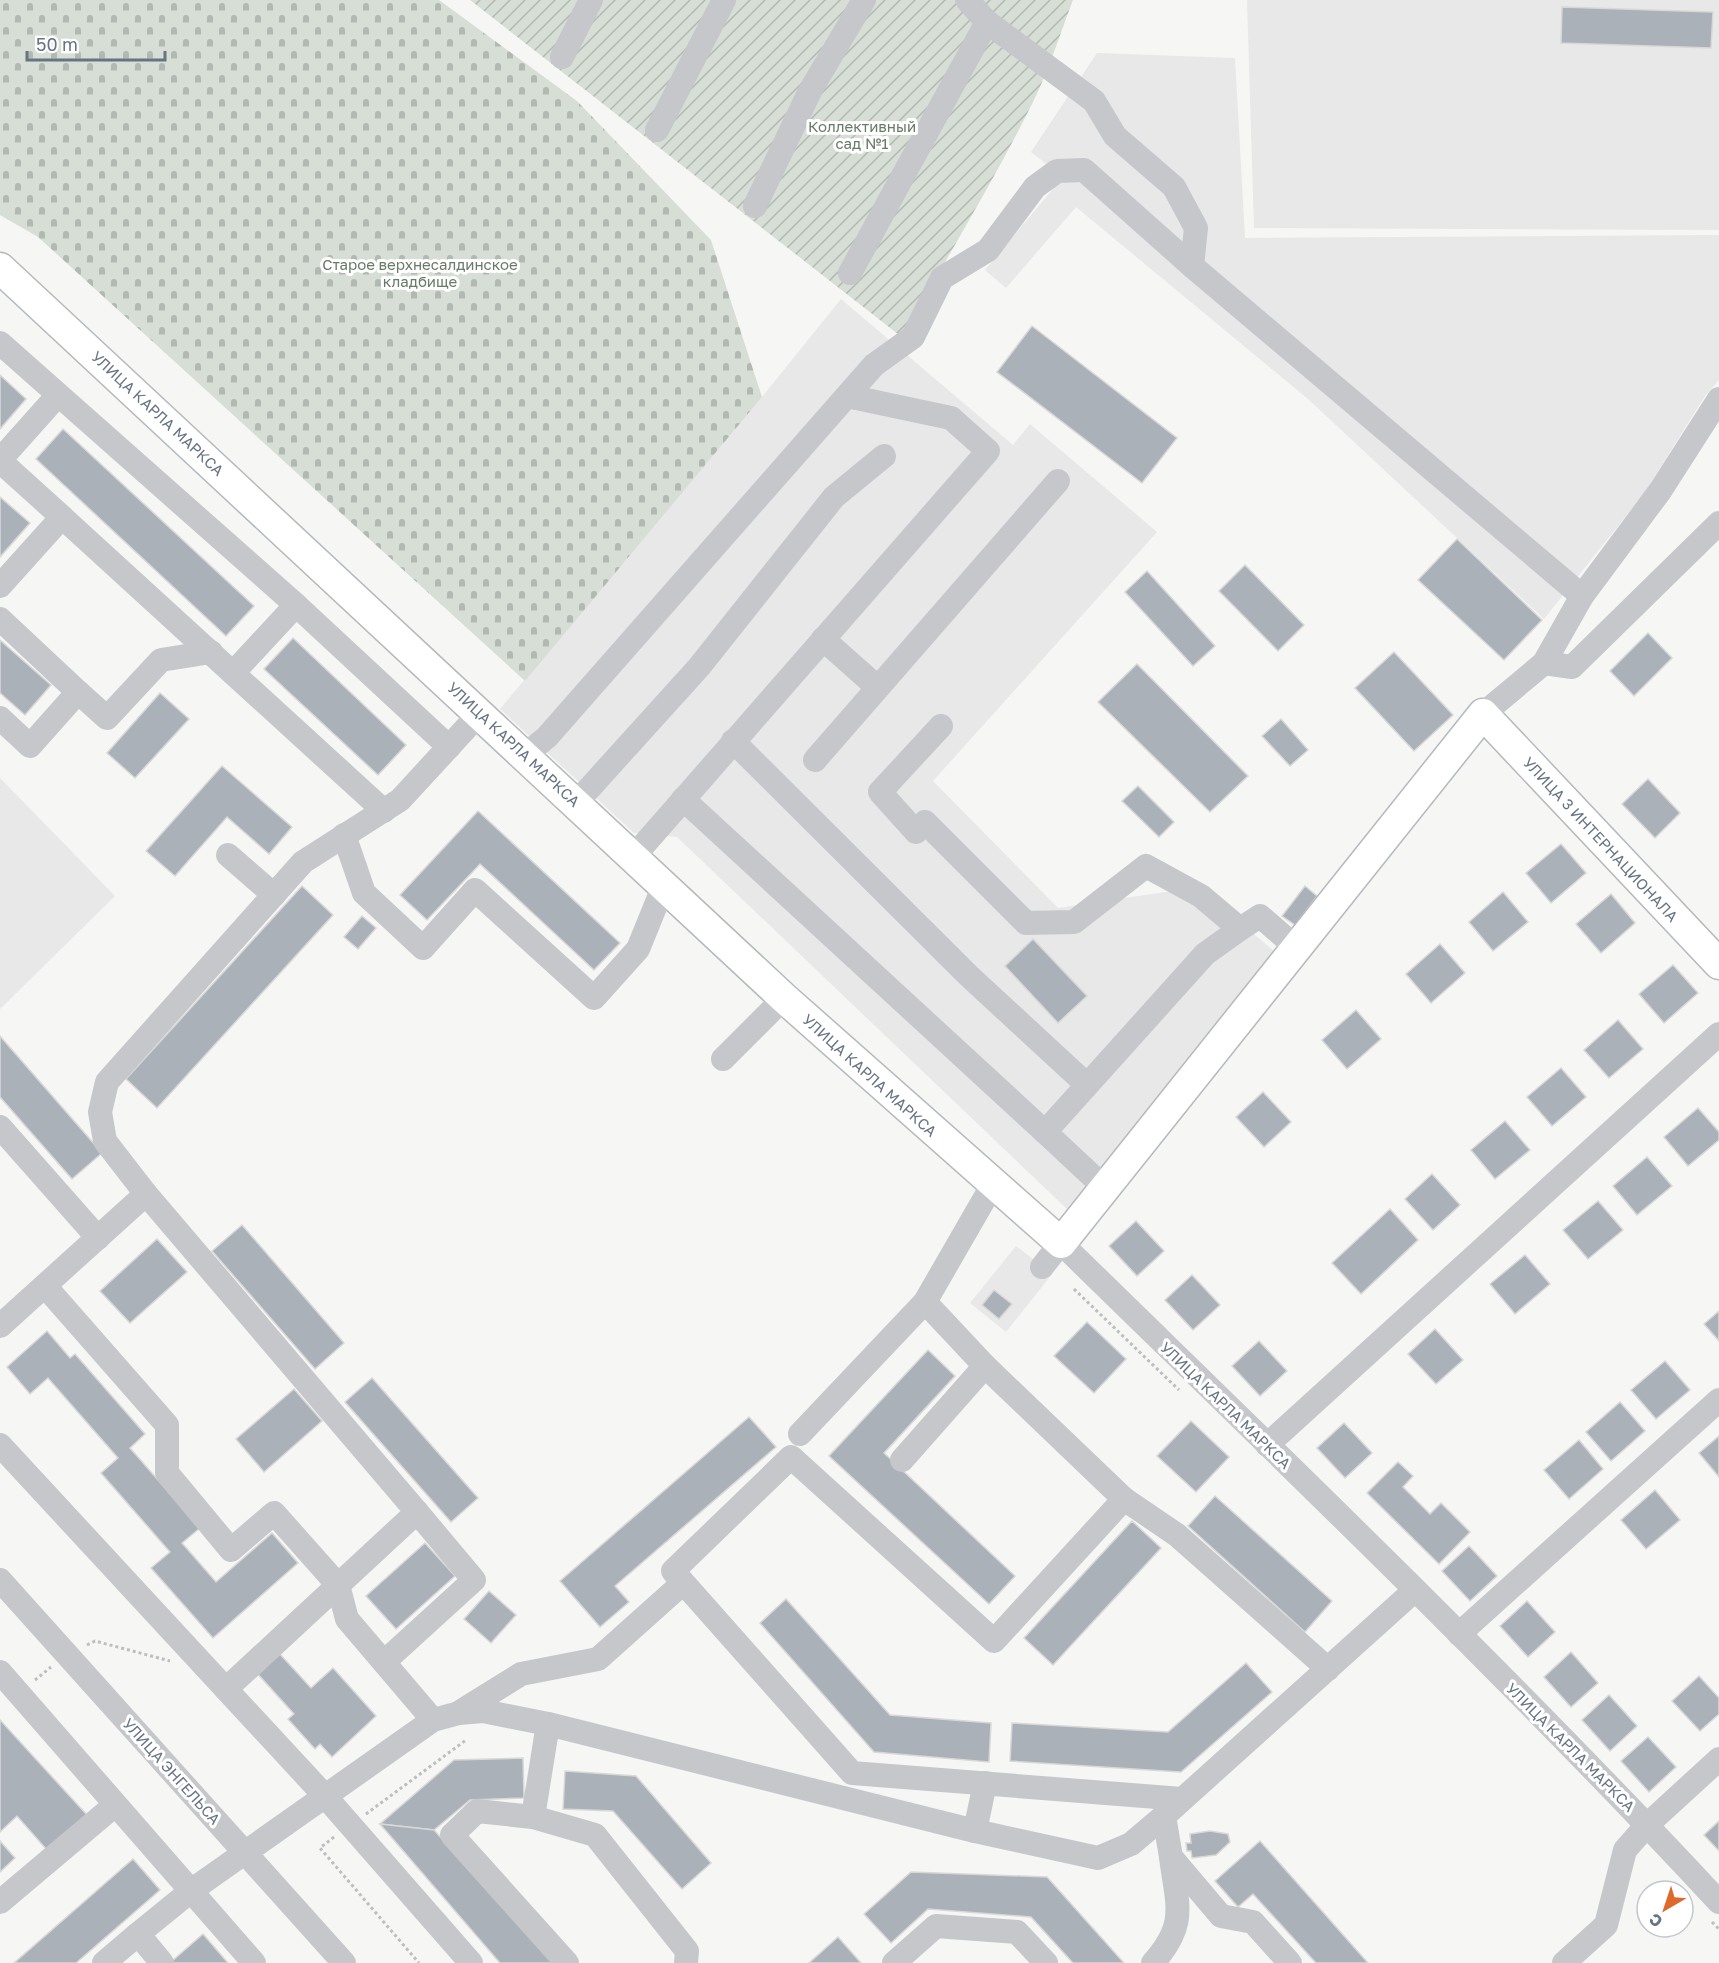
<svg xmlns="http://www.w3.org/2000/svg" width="1719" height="1963" font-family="'Golos Text',sans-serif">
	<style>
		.built { fill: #e7e8e7 }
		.cemetery { fill: url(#cemetery-stones) }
		.garden { fill: url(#garden-furrows) }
		.building { fill: #abb1b8; stroke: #d8d8d6; stroke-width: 1.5 }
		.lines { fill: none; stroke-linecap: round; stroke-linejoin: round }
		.major-casing { stroke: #b5b9bd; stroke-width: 33 }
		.path { stroke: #bcbec0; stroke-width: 3; stroke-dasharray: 3 3; stroke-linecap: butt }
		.minor { stroke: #c5c7cb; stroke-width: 24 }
		.major { stroke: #fff; stroke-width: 30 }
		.labels { text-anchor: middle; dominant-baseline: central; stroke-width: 6; stroke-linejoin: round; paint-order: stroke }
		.park-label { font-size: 15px; fill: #677b65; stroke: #fff }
		.street-label { font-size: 15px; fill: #677484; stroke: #fff }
	</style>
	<defs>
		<pattern id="cemetery-stones" width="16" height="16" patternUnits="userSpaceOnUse" patternTransform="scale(1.5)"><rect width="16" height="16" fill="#d7ded5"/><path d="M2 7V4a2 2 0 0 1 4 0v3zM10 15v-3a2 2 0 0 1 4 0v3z" fill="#b2b9b2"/></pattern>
		<pattern id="garden-furrows" width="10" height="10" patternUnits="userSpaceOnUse" patternTransform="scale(1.5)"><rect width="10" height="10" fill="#d7ded5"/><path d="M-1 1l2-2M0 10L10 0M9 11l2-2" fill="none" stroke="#b2b9b2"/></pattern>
	</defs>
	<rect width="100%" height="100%" fill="#f6f7f4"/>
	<g class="built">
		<path d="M1247 0H1719V230L1254 228Z"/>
		<path d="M1097 53 1235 58 1245 238 1719 235V380L1705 396 1645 492 1544 619 1308 399 1076 207 1006 288 985 270 1063 177 1031 152Z"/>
		<path d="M841 299 1013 445 1030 424 1157 532 933 781 1058 908 1199 887 1275 952 1068 1210 677 837 634 833 500 709 762 397Z"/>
		<path d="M0 778 115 896 0 1009Z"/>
		<path d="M1016 1246 1052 1274 1006 1332 970 1303Z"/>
	</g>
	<path class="cemetery" d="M0 0H439L577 101 711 240 762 397 525 681 38 237 0 215Z"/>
	<path class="garden" d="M470 0H1073C1060 34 1049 70 1033 102 993 183 945 259 903 338Z"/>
	<g class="building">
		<path d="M1562 7 1713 12 1711 48 1561 43Z"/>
		<path d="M1032 326 1177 438 1142 483 997 372Z"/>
		<path d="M0 375 26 399 0 429Z"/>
		<path d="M63 429 254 606 226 636 36 459Z"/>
		<path d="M0 497 30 523 0 557Z"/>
		<path d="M1457 539 1542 620 1504 660 1418 580Z"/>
		<path d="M1245 565 1304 625 1278 651 1219 591Z"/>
		<path d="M1147 571 1215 646 1193 666 1125 592Z"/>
		<path d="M1648 633 1672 658 1634 696 1610 671Z"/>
		<path d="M293 638 406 745 378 775 264 669Z"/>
		<path d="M0 640 51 685 25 715 0 693Z"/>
		<path d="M1394 652 1453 715 1414 751 1355 688Z"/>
		<path d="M1137 664 1248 776 1210 812 1098 702Z"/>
		<path d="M160 693 189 719 135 778 107 753Z"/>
		<path d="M1281 719 1308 750 1290 766 1262 736Z"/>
		<path d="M222 766 292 827 269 854 227 817 175 876 146 851Z"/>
		<path d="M1648 779 1680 813 1655 838 1622 804Z"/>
		<path d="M1138 786 1174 822 1159 837 1122 801Z"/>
		<path d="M478 811 620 943 594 970 480 864 427 920 400 895Z"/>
		<path d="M1561 844 1586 873 1551 903 1526 873Z"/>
		<path d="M302 886 333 915 157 1108 126 1079Z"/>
		<path d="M1305 886 1317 896 1295 925 1282 916Z"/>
		<path d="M1503 892 1528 922 1493 951 1469 922Z"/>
		<path d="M1611 894 1635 923 1601 953 1576 924Z"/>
		<path d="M362 916 376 928 358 949 344 937Z"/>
		<path d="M1033 939 1087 996 1058 1023 1005 966Z"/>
		<path d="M1440 944 1465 973 1431 1003 1406 974Z"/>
		<path d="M1673 965 1698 993 1664 1023 1639 994Z"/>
		<path d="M1356 1010 1381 1039 1347 1069 1322 1040Z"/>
		<path d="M1618 1020 1643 1049 1609 1078 1584 1050Z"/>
		<path d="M0 1036 102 1153 72 1179 0 1097Z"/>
		<path d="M1561 1068 1586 1097 1552 1126 1527 1097Z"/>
		<path d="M1263 1092 1291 1122 1264 1147 1236 1117Z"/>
		<path d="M1698 1108 1719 1132V1140L1688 1166 1664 1137Z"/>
		<path d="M1505 1121 1530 1150 1495 1179 1471 1150Z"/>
		<path d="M1647 1157 1672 1186 1637 1215 1613 1186Z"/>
		<path d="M1432 1174 1460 1205 1433 1230 1405 1199Z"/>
		<path d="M1598 1201 1623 1230 1588 1259 1563 1230Z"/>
		<path d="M1390 1209 1418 1240 1361 1294 1332 1263Z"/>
		<path d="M1136 1221 1164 1251 1137 1276 1109 1246Z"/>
		<path d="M242 1225 344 1343 315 1369 212 1251Z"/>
		<path d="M157 1239 187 1272 130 1323 100 1291Z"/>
		<path d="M1525 1255 1550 1284 1515 1314 1490 1284Z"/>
		<path d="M1192 1275 1220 1305 1193 1330 1165 1300Z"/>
		<path d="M994 1290 1012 1304 999 1319 982 1305Z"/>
		<path d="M1719 1311V1341L1704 1324Z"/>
		<path d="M1087 1322 1126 1359 1094 1393 1054 1356Z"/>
		<path d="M1435 1329 1463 1360 1436 1384 1408 1354Z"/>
		<path d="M47 1331 70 1358 75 1354 145 1434 130 1448 200 1528 182 1543 216 1582 272 1533 298 1563 213 1638 151 1568 170 1552 101 1473 118 1458 48 1378 30 1394 7 1367Z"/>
		<path d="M1259 1341 1287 1371 1260 1396 1232 1366Z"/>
		<path d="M928 1350 955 1376 884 1453 1015 1576 989 1604 829 1456Z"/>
		<path d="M1665 1361 1690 1390 1656 1419 1631 1390Z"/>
		<path d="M372 1378 478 1498 451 1522 345 1402Z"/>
		<path d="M294 1389 322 1421 264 1472 236 1439Z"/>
		<path d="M1620 1402 1645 1431 1611 1461 1586 1432Z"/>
		<path d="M749 1417 776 1447 615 1586 629 1602 600 1627 560 1581Z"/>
		<path d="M1191 1421 1229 1457 1196 1492 1157 1456Z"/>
		<path d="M1344 1423 1372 1453 1345 1478 1317 1448Z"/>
		<path d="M1719 1436V1477L1699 1453Z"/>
		<path d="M1579 1440 1603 1469 1569 1499 1544 1470Z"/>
		<path d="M1398 1462 1413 1476 1403 1487 1430 1514 1441 1503 1470 1532 1439 1564 1367 1493Z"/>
		<path d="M1655 1490 1680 1520 1646 1549 1621 1520Z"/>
		<path d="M1215 1496 1332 1601 1305 1632 1188 1526Z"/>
		<path d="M1132 1521 1161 1548 1053 1665 1024 1638Z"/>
		<path d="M425 1543 455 1576 396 1629 366 1596Z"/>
		<path d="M1469 1546 1497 1576 1470 1601 1442 1571Z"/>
		<path d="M489 1591 516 1615 491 1643 464 1619Z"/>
		<path d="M786 1599 890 1715 991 1723 989 1762 874 1752 760 1623Z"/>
		<path d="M1527 1601 1555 1632 1528 1657 1500 1626Z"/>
		<path d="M278 1652 311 1688 333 1668 376 1716 332 1757 320 1744 315 1749 288 1719 294 1714 256 1672Z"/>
		<path d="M1571 1652 1598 1683 1571 1707 1544 1677Z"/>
		<path d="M1246 1663 1272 1692 1181 1772 1010 1761 1012 1723 1168 1732Z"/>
		<path d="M1699 1676 1719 1698V1714L1700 1731 1672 1701Z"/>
		<path d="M1609 1695 1637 1726 1610 1751 1582 1720Z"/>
		<path d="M0 1720 87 1815 47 1850 17 1816 0 1832Z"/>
		<path d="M1648 1737 1676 1767 1649 1792 1621 1761Z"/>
		<path d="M523 1758 524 1798 470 1800 434 1830 380 1824 454 1760Z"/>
		<path d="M565 1771 636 1776 711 1863 682 1889 613 1811 563 1809Z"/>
		<path d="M1719 1821V1851L1704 1835Z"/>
		<path d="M380 1824 434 1830 554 1963H500Z"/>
		<path d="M1210 1831 1228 1834 1230 1842 1216 1855 1192 1858 1191 1851H1187L1186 1843H1191L1190 1834Z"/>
		<path d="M0 1841 15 1858 0 1872Z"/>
		<path d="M1260 1841 1368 1963H1316L1253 1894 1238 1907 1215 1881Z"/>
		<path d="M133 1859 160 1890 76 1963H14Z"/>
		<path d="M911 1872 1047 1877 1124 1963H1073L1031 1917 928 1909 891 1943 864 1914Z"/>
		<path d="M203 1934 228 1963H172L171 1962Z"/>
		<path d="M838 1937 861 1963H809Z"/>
	</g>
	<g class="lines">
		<defs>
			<path id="major" d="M0 268 784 998 1061 1243 1483 714 1719 964"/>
		</defs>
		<use href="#major" class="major-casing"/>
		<g class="path">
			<path d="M1074 1289 1179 1390"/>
			<path d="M87 1645 95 1641 170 1661"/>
			<path d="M35 1680 51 1667"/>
			<path d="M366 1814 466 1740"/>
			<path d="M334 1837 320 1848 419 1963"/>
			<path d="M1712 1922 1719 1929"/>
		</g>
		<g class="minor">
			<path d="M967 0 987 22 1094 101 1115 136 1174 187 1196 228 1192 266"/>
			<path d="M562 57 591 0"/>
			<path d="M657 130 724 0"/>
			<path d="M755 206 810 91 864 0"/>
			<path d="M850 273 987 22"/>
			<path d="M0 343 296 605 449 747"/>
			<path d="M0 460 58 395"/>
			<path d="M0 461 62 517 0 586"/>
			<path d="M62 517 384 811"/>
			<path d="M0 619 78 692 30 746 0 718"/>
			<path d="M823 639 877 687"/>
			<path d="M1544 663 1572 667 1719 523"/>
			<path d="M233 673 296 605"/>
			<path d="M78 692 107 718 161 660 211 652"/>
			<path d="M1483 714 1544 663 1582 596 1660 491 1719 399"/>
			<path d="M941 726 880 792 916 832 925 822 1026 923 1074 922 1146 866 1201 896 1240 929 1260 916 1297 948"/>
			<path d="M733 741 969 976 1086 1084"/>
			<path d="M525 755 547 737 874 365 913 337 942 278 988 250 1035 187 1057 171 1084 170 1192 266 1582 596"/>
			<path d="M815 760 1058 481"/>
			<path d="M683 799 1045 1132 1205 954 1240 929"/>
			<path d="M576 803 699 667 834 497 884 456"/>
			<path d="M344 835 364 893 423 948 475 890 594 998 638 949 664 885"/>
			<path d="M228 855 274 895"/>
			<path d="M634 856 988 451 951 418 847 396"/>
			<path d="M723 1059 784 998"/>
			<path d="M0 1127 98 1238"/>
			<path d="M1045 1132 1105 1188"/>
			<path d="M146 1194 417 1512 226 1689"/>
			<path d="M1042 1267 1061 1243C1283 1460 1508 1675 1719 1902"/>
			<path d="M45 1286 167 1425V1473L231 1550 274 1513 338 1585 347 1619 433 1720"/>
			<path d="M925 1302 985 1366 1124 1499"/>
			<path d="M0 1326 146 1194 105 1141 100 1112 107 1082 303 862 400 800 480 713"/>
			<path d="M800 1434 925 1302 993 1184"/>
			<path d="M0 1445 324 1795 471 1963"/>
			<path d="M1267 1445 1719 1034"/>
			<path d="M902 1460 985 1366"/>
			<path d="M0 1580 344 1963"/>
			<path d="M1459 1634 1719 1400"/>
			<path d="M384 1662 474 1580 417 1512"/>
			<path d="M0 1672 254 1963"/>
			<path d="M460 1712 521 1674 598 1659 683 1583"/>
			<path d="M548 1724 533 1817 595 1835 687 1951 686 1963"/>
			<path d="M1182 1799 852 1773 673 1571 791 1457 994 1641 1124 1499 1177 1535 1328 1669"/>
			<path d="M1164 1816 1171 1857 1221 1916 1253 1922 1290 1963"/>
			<path d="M533 1817 477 1811 452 1835 567 1963"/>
			<path d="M975 1831 985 1783"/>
			<path d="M0 1902 115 1805"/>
			<path d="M104 1963 138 1934"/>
			<path d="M162 1963 138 1934 192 1890 433 1720 459 1713 483 1711 548 1724 975 1831 1098 1858 1131 1844 1164 1816 1415 1590"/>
			<path d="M894 1963 936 1926 1017 1932 1046 1963"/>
			<path d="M1153 1963C1188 1923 1177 1906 1171 1857"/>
			<path d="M1564 1963 1606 1925 1625 1850 1647 1825 1719 1759"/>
		</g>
		<use href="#major" class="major"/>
	</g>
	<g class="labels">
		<g class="park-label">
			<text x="862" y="126">Коллективный<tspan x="862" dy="17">сад №1</tspan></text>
			<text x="420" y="264">Старое верхнесалдинское<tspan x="420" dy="17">кладбище</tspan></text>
		</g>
		<g class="street-label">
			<text transform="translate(158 413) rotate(43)">УЛИЦА КАРЛА МАРКСА</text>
			<text transform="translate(514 744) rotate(43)">УЛИЦА КАРЛА МАРКСА</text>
			<text transform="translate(1601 839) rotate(47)">УЛИЦА 3 ИНТЕРНАЦИОНАЛА</text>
			<text transform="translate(870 1075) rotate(42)">УЛИЦА КАРЛА МАРКСА</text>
			<text transform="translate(1226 1405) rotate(44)">УЛИЦА КАРЛА МАРКСА</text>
			<text transform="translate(1571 1747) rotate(45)">УЛИЦА КАРЛА МАРКСА</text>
			<text transform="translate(172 1771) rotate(48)">УЛИЦА ЭНГЕЛЬСА</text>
		</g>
	</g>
	<g transform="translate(1665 1909) rotate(219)"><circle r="28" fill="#ffffff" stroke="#c2c7ce" stroke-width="1.5"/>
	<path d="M0-4.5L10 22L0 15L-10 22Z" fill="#de692d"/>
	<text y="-9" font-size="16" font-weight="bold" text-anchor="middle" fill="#677484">С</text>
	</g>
	<path d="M27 51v9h138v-9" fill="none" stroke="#677484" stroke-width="3"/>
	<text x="36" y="51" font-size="18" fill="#677484" stroke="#ffffff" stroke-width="4.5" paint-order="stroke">50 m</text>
</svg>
